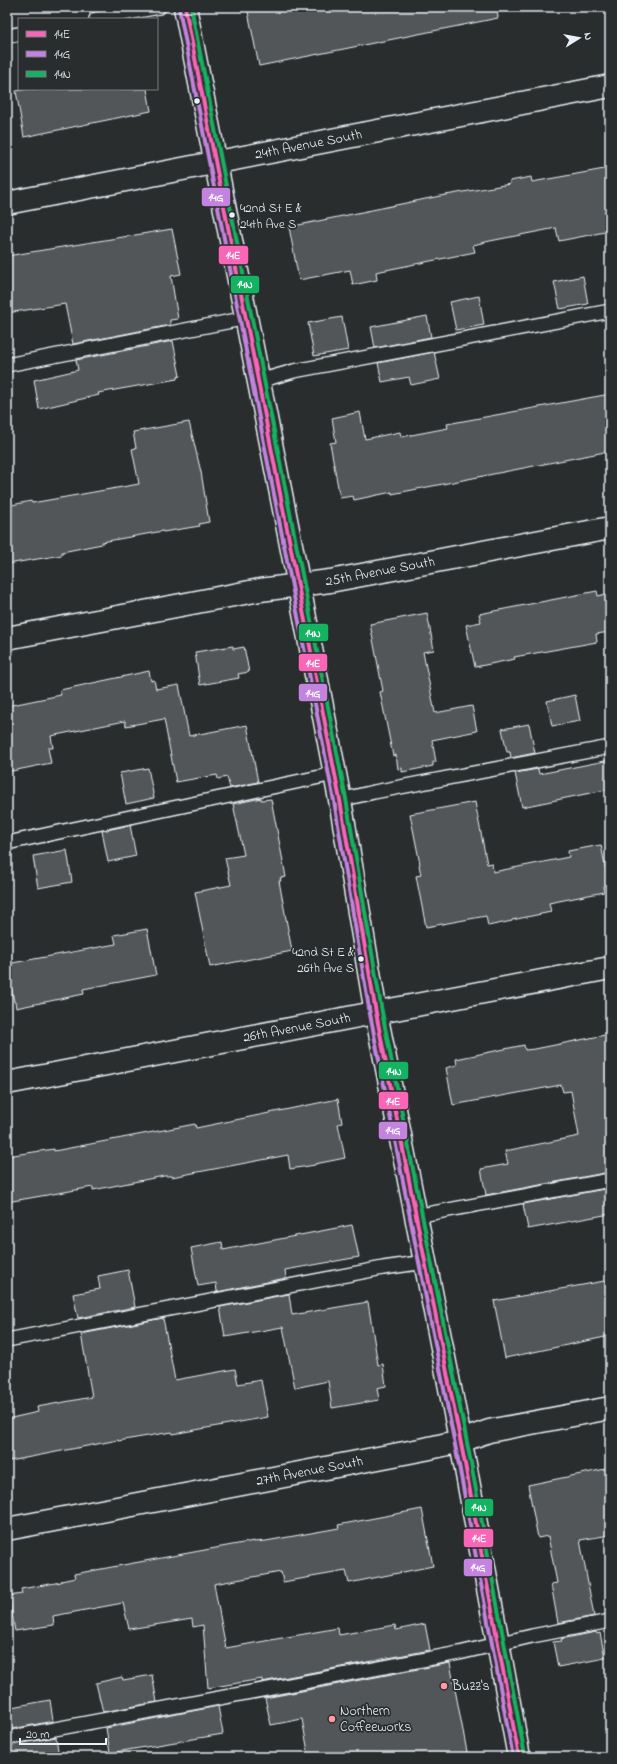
<svg xmlns="http://www.w3.org/2000/svg" width="617" height="1764" font-family="'Indie Flower',sans-serif">
	<style>
		.building { fill: #535759; stroke: #e8f1f8 }
		.lines { fill: none; stroke-linecap: round; stroke-linejoin: round }
		.lane-casing { stroke: #e8f1f8; stroke-width: 16 }
		.street-casing { stroke: #e8f1f8; stroke-width: 25 }
		.secondary-casing { stroke: #e8f1f8; stroke-width: 25 }
		.lane { stroke: #2a2d2e; stroke-width: 13 }
		.street { stroke: #2a2d2e; stroke-width: 22 }
		.secondary { stroke: #2a2d2e; stroke-width: 22 }
		.bus-1-casing { stroke: #2a2d2e; stroke-width: 7 }
		.bus-2-casing { stroke: #2a2d2e; stroke-width: 7 }
		.bus-3-casing { stroke: #2a2d2e; stroke-width: 7 }
		.bus-1 { stroke: #fa66b7; stroke-width: 4 }
		.bus-2 { stroke: #c483df; stroke-width: 4 }
		.bus-3 { stroke: #13b361; stroke-width: 4 }
		.bus-dot { fill: #e8f1f8; stroke: #2a2d2e; stroke-width: 1.5 }
		.poi-dot { fill: #ff9aa2; stroke: #2a2d2e; stroke-width: 1.5 }
		.labels { text-anchor: middle; dominant-baseline: central; stroke-width: 3.5; stroke-linejoin: round; paint-order: stroke }
		.bus-label { font-size: 13px; fill: #e8f1f8; stroke: #2a2d2e; text-anchor: start }
		.street-label { font-size: 14px; fill: #e8f1f8; stroke: #2a2d2e }
		.poi-label { font-size: 14px; fill: #e8f1f8; stroke: #2a2d2e; text-anchor: start }
		.line-badge { stroke: #2a2d2e; stroke-width: 1.5 }
		.badge-label { font-size: 11px; text-anchor: middle; font-weight: bold; fill: #fff }
	</style>
	<rect width="100%" height="100%" fill="#2a2d2e"/>
	<filter id="ink" filterUnits="userSpaceOnUse"><feTurbulence type="fractalNoise" baseFrequency=".025" numOctaves="2"/><feDisplacementMap in="SourceGraphic" scale="8" xChannelSelector="R" yChannelSelector="G"/><feConvolveMatrix kernelMatrix="1 2 1 2 8 2 1 2 1" color-interpolation-filters="sRGB"/></filter>
	<g filter="url(#ink)">
		<g class="building">
			<path d="M247 7H497L498 18 259 66Z"/>
			<path d="M29 89H147L151 111 24 137 16 91Z"/>
			<path d="M610 168V231L559 241 556 228 490 241 473 245 475 252 376 272 377 280 353 285 350 270 299 280 289 227 440 196 510 184V181L531 177 532 182Z"/>
			<path d="M172 229 181 274 171 276 178 319 170 320V325L73 344 65 304 7 313V256Z"/>
			<path d="M583 276 588 304 560 309 554 282Z"/>
			<path d="M479 296 484 325 456 330 450 302Z"/>
			<path d="M427 316 431 337 375 348 371 327Z"/>
			<path d="M342 317 348 350 314 356 308 323Z"/>
			<path d="M173 341 180 376 177 377V379L98 393 99 395 39 409 34 380 78 370 76 360Z"/>
			<path d="M434 352 440 379 411 385 409 377 382 382 378 363Z"/>
			<path d="M610 394V451L392 494V492L354 500 353 496 340 498 330 443 336 442 332 418 360 412 365 439 400 432 401 437 448 428 447 424Z"/>
			<path d="M189 422 201 472 209 522 199 524 200 526 163 532V531L102 542V544L62 552V555L7 564V506L31 501 32 503 139 484 132 449 136 448 133 432Z"/>
			<path d="M597 591 598 596 610 593V632L596 634 597 642 514 657 515 659 475 667 466 625 481 622 479 614Z"/>
			<path d="M427 613 434 650 423 652 435 713 472 706 477 731 432 740 436 762H433V766L402 772V768L398 769 396 755 393 756 380 692 383 691 370 624Z"/>
			<path d="M233 646V649L244 647 249 672 238 674 239 678 200 685 195 652Z"/>
			<path d="M149 671 151 681 154 680 156 689 179 685 189 736 247 725 258 782 230 788 227 777 218 779 217 775 176 782 164 719 126 726 125 721 51 736 53 748H48L51 763 7 772V706L61 695 60 690Z"/>
			<path d="M575 695 580 721 552 726 547 701Z"/>
			<path d="M529 724 535 753 511 758 510 752H507L502 729Z"/>
			<path d="M610 760V789L522 807 515 773 538 769 539 774Z"/>
			<path d="M148 768 154 798 126 804 120 773Z"/>
			<path d="M261 798V800L271 799 286 877 280 878 281 881H279L292 951 210 967 195 892 231 885 225 858 244 855 233 804Z"/>
			<path d="M475 802 487 864 492 863 493 872 569 857 568 851 601 845 609 886 603 887 604 892 549 903 551 912 512 920V921L488 926 486 916 426 927 416 876 421 875 419 865 420 864 410 814Z"/>
			<path d="M130 825 136 856 108 862 102 831Z"/>
			<path d="M67 850 72 882 38 888 33 856Z"/>
			<path d="M147 929 156 975 83 989 84 994 16 1008 15 1002H14L7 964 116 944 114 935Z"/>
			<path d="M610 1034V1172L486 1195 481 1169 508 1164 505 1151 579 1136 571 1091 563 1092 561 1085 453 1105 446 1068 457 1065 456 1059 524 1045 525 1050 535 1049Z"/>
			<path d="M338 1099 342 1123 338 1124 345 1158 315 1164V1165L290 1169 288 1155 172 1177V1176H164L93 1190V1187L7 1202V1156L54 1149V1151L195 1124 196 1128Z"/>
			<path d="M610 1188V1214L528 1229 523 1204Z"/>
			<path d="M352 1225 359 1257 285 1270 286 1278 217 1292 216 1283 198 1286 191 1248 222 1242 223 1250Z"/>
			<path d="M128 1270 135 1307 78 1318 73 1294 100 1289 98 1276Z"/>
			<path d="M610 1280V1336L505 1358 494 1301Z"/>
			<path d="M289 1294 292 1315 368 1302 378 1365 383 1364 386 1386 377 1388 379 1400 332 1408 328 1381 295 1388 283 1327 225 1337 220 1307Z"/>
			<path d="M163 1318 175 1380 235 1369 238 1384 261 1380 268 1417 173 1434 172 1432 118 1441V1440L10 1461 7 1443V1419L38 1412 37 1407 92 1397 81 1334Z"/>
			<path d="M610 1468V1535L580 1540 594 1616 558 1623 551 1584 557 1583 548 1536 538 1538 528 1485Z"/>
			<path d="M422 1509 433 1566 349 1583 346 1571 283 1582 281 1572 214 1584 226 1648 338 1628 339 1635 395 1625 396 1630 425 1624 430 1650 262 1682V1679L208 1688 203 1625 193 1627 192 1619 129 1629 123 1603 53 1616 54 1625 15 1631 9 1596 22 1594 21 1589 61 1582V1581L75 1578 74 1574 254 1541V1542L266 1541 339 1528 338 1525Z"/>
			<path d="M596 1632 597 1634 600 1633 605 1658 558 1667 553 1642 562 1641 561 1639Z"/>
			<path d="M450 1663 468 1757H309L302 1719 271 1725 265 1698Z"/>
			<path d="M152 1675 157 1702 103 1712 96 1683 122 1677 123 1680Z"/>
			<path d="M50 1700 53 1721 7 1730V1708Z"/>
			<path d="M218 1706 223 1734 110 1753 106 1728Z"/>
			<path d="M56 1737 59 1757H7V1746Z"/>
		</g>
		<g class="lines">
			<defs>
				<g id="lane">
					<path d="M96 19 159 7"/>
					<path d="M7 36 19 34"/>
					<path d="M7 365 247 318"/>
					<path d="M259 381 294 371 610 311"/>
					<path d="M340 800 374 792 610 747"/>
					<path d="M7 843 334 774"/>
					<path d="M416 1216 610 1180"/>
					<path d="M7 1340 383 1268 425 1262"/>
					<path d="M7 1738 459 1653 532 1636 610 1621"/>
				</g>
				<g id="street">
					<path id="s1" d="M7 203 610 86"/>
					<path id="s2" d="M7 638 260 590 330 581 610 528"/>
					<path id="s3" d="M7 1083 610 968"/>
					<path id="s4" d="M7 1529 425 1449 461 1441 489 1431 610 1408"/>
				</g>
				<path id="secondary" d="M185 7 294 560 340 800 376 1013 465 1464 519 1757"/>
			</defs>
			<use href="#lane" class="lane-casing"/>
			<use href="#street" class="street-casing"/>
			<use href="#secondary" class="secondary-casing"/>
			<use href="#lane" class="lane"/>
			<use href="#street" class="street"/>
			<use href="#secondary" class="secondary"/>
			<defs>
				<path id="bus-1" d="M185 7 340 800 376 1013 465 1464 519 1757"/>
				<path id="bus-2" d="M179 8 334 801 370 1014 459 1465 513 1757"/>
				<path id="bus-3" d="M191 7 346 799 382 1012 471 1463 525 1756"/>
			</defs>
			<use href="#bus-1" class="bus-1-casing"/>
			<use href="#bus-2" class="bus-2-casing"/>
			<use href="#bus-3" class="bus-3-casing"/>
			<use href="#bus-1" class="bus-1"/>
			<use href="#bus-2" class="bus-2"/>
			<use href="#bus-3" class="bus-3"/>
		</g>
	</g>
	<g class="bus-dot">
		<circle cx="197" cy="101" r="3.5"/>
		<circle cx="232" cy="215" r="3.5"/>
		<circle cx="361" cy="959" r="3.5"/>
	</g>
	<g class="poi-dot">
		<circle cx="444" cy="1686" r="4"/>
		<circle cx="332" cy="1719" r="4"/>
	</g>
	<g class="labels">
		<g class="bus-label">
			<text x="240" y="208">42nd St E &amp;<tspan x="240" dy="16">24th Ave S</tspan></text>
			<text x="354" y="952" text-anchor="end">42nd St E &amp;<tspan x="354" dy="16">26th Ave S</tspan></text>
		</g>
		<g class="street-label">
			<text stroke="none"><textPath href="#s1" startOffset="307">24th Avenue South</textPath></text>
			<text stroke="none"><textPath href="#s2" startOffset="379">25th Avenue South</textPath></text>
			<text stroke="none"><textPath href="#s3" startOffset="295">26th Avenue South</textPath></text>
			<text stroke="none"><textPath href="#s4" startOffset="308">27th Avenue South</textPath></text>
		</g>
		<g class="poi-label">
			<text x="452" y="1686">Buzz's</text>
			<text x="340" y="1711">Northern<tspan x="340" dy="16">Coffeeworks</tspan></text>
		</g>
	</g>
	<g class="line-badge">
		<rect x="201" y="187" width="30" height="20" rx="4" fill="#c483df"/>
		<rect x="218" y="245" width="31" height="20" rx="4" fill="#fa66b7"/>
		<rect x="230" y="275" width="30" height="19" rx="4" fill="#13b361"/>
		<rect x="298" y="623" width="31" height="19" rx="4" fill="#13b361"/>
		<rect x="298" y="653" width="30" height="19" rx="4" fill="#fa66b7"/>
		<rect x="298" y="683" width="30" height="19" rx="4" fill="#c483df"/>
		<rect x="378" y="1061" width="31" height="19" rx="4" fill="#13b361"/>
		<rect x="378" y="1091" width="31" height="19" rx="4" fill="#fa66b7"/>
		<rect x="378" y="1121" width="30" height="19" rx="4" fill="#c483df"/>
		<rect x="464" y="1498" width="30" height="19" rx="4" fill="#13b361"/>
		<rect x="463" y="1528" width="31" height="20" rx="4" fill="#fa66b7"/>
		<rect x="463" y="1558" width="30" height="19" rx="4" fill="#c483df"/>
	</g>
	<g class="badge-label">
		<text x="216" y="201">14G</text>
		<text x="233" y="259">14E</text>
		<text x="245" y="288">14N</text>
		<text x="313" y="637">14N</text>
		<text x="313" y="667">14E</text>
		<text x="313" y="697">14G</text>
		<text x="394" y="1075">14N</text>
		<text x="393" y="1105">14E</text>
		<text x="393" y="1134">14G</text>
		<text x="479" y="1511">14N</text>
		<text x="479" y="1542">14E</text>
		<text x="478" y="1571">14G</text>
	</g>
	<rect width="617" height="1764" fill="none" stroke="#2a2d2e" stroke-width="24"/>
	<rect x="12" y="12" width="593" height="1740" fill="none" stroke="#e8f1f8" stroke-width="1.5" filter="url(#ink)"/>
	<rect x="18" y="18" width="140" height="72" fill="#2a2d2e" stroke="#767b7f"/>
	<rect x="26" y="31" width="20" height="6" fill="#fa66b7" stroke="#767b7f"/>
	<text x="54" y="38" font-size="12" fill="#e8f1f8">14E</text>
	<rect x="26" y="51" width="20" height="6" fill="#c483df" stroke="#767b7f"/>
	<text x="54" y="58" font-size="12" fill="#e8f1f8">14G</text>
	<rect x="26" y="71" width="20" height="6" fill="#13b361" stroke="#767b7f"/>
	<text x="54" y="78" font-size="12" fill="#e8f1f8">14N</text>
	<g transform="translate(579 38) rotate(79)" stroke="#2a2d2e" stroke-width="3" paint-order="stroke">
	<path d="M0-3L7 15L0 10L-7 15Z" fill="#e8f1f8"/>
	<text y="-6" font-size="11" font-weight="bold" text-anchor="middle" fill="#e8f1f8">N</text>
	</g>
	<path d="M20 1738v6h86v-6" fill="none" stroke="#e8f1f8" stroke-width="2"/>
	<text x="26" y="1738" font-size="12" fill="#e8f1f8" stroke="#2a2d2e" stroke-width="3" paint-order="stroke">20 m</text>
</svg>
